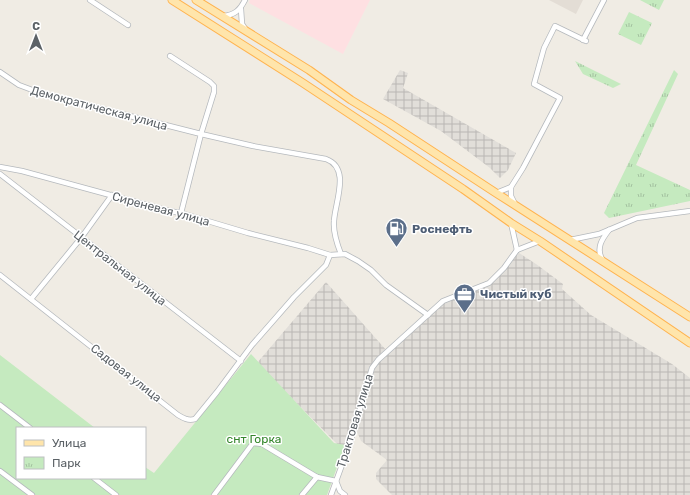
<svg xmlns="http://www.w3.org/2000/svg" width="690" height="495" font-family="Rubik,sans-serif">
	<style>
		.industrial { fill: url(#industrial-grid) }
		.education { fill: #e3ddd5 }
		.medical { fill: #fee0e2 }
		.green { fill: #c5eabf }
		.park { fill: url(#park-tufts) }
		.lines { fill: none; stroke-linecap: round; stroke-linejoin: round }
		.minor-casing { stroke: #b5b9bd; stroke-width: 6 }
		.primary-casing { stroke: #ffb34f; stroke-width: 9 }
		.minor { stroke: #fff; stroke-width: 4.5 }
		.primary { stroke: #ffe5ab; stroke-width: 7 }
		.labels { text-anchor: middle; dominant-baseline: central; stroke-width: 3; stroke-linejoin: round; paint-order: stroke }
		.street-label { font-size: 12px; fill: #5c6267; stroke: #fff }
		.service-label { font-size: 12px; font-weight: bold; fill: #4e5e75; stroke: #fff; text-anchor: start }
		.park-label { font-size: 12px; fill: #35862c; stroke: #fff }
	</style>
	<defs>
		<pattern id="industrial-grid" width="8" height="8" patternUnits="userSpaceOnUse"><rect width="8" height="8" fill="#e1ded9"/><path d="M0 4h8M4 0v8" fill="none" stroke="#bab7b4"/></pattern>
		<pattern id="park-tufts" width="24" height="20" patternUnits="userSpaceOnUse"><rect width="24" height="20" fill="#c5eabf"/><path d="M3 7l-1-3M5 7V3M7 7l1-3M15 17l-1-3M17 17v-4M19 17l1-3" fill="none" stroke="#a3c19f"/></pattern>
	</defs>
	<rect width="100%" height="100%" fill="#f0ece4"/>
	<g class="industrial">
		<path d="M400 70 408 73 403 88 516 153 508 170 500 178 490 168 441 131 383 99Z"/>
		<path d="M516 251 536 264 563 284 562 289 591 315 672 364 690 378V495H392L376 479V473L387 460 361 441 355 427 346 453 257 363 326 282 387 351 443 301 489 283Z"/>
	</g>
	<path class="education" d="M549 0H583L576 14Z"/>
	<path class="medical" d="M250 0H370L343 54 249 3Z"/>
	<path class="green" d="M251 354 334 443 345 445 327 495H0V355L95 428H17V478H145V467L154 473Z"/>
	<g class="park">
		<path d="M640 0H664L659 10Z"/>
		<path d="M629 12 652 23 641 45 618 34Z"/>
		<path d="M575 61 621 84 613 88 583 74Z"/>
		<path d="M674 70 678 74 636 165 690 190V201L609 218 604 213Z"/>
	</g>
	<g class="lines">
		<defs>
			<g id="minor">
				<path d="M90 0 128 25"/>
				<path d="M241 9 242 24 246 30"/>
				<path d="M223 16C235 15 240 10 245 0"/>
				<path d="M583 40 604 0"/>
				<path d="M170 56 210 82 214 86V92L201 134 253 146 326 159C351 168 335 202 334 221 333 232 337 244 341 254"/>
				<path d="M0 72 19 85 43 94 201 134 181 213"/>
				<path d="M0 167 22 171 169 211 181 213 248 233 308 248 330 255 326 265 294 297 252 345 217 392 195 419C188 421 183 418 178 415L0 275"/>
				<path d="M0 174 241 361"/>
				<path d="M511 187V196L515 204"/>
				<path d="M496 193 511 187 523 168 560 98 534 84 544 48 555 26 586 41"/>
				<path d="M511 223 517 250"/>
				<path d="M570 240 599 234 637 218 690 211"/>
				<path d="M517 250 540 241"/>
				<path d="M330 255 345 254 358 261 371 270 386 285 428 315"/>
				<path d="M602 259C596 248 602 239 609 230"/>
				<path d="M31 299 81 238 112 195"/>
				<path d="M0 405 30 428"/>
				<path d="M0 471 32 495"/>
				<path d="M94 478 116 495"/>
				<path d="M336 481 340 491 345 495"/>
				<path d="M214 495 253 443 262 444 317 477 336 481"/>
				<path d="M302 495 317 477"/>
				<path d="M331 495 350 443 372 368 378 360 443 301 489 283 504 268 517 250"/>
			</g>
			<g id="primary">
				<path d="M172 0 303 83 463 189 511 223 540 241 690 343"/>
				<path d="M196 0 309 70 351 100 389 123 496 193 690 317"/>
			</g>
		</defs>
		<use href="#minor" class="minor-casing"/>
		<use href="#primary" class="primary-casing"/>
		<use href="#minor" class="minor"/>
		<use href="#primary" class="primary"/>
	</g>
	<defs>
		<symbol id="fuel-pin" viewBox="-11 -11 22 30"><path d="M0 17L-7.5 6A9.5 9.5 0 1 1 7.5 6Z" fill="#5c6f8a" stroke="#fff"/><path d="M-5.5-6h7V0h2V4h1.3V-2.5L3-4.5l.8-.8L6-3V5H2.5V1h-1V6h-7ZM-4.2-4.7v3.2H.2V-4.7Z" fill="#fff"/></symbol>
		<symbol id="office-pin" viewBox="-11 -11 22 30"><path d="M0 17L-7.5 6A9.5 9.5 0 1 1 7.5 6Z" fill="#5c6f8a" stroke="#fff"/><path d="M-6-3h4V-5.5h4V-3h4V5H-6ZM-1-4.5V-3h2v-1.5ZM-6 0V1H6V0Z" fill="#fff"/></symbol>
	</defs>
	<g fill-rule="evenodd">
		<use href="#fuel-pin" x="384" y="216" width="25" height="34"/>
		<use href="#office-pin" x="452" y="282" width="25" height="34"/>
	</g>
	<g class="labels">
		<g class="street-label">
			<text transform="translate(99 108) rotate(15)">Демократическая улица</text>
			<text transform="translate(161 209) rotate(15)">Сиреневая улица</text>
			<text transform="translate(120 268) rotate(38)">Центральная улица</text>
			<text transform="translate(126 373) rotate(38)">Садовая улица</text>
			<text transform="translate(355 421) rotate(-73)">Трактовая улица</text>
		</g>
		<g class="service-label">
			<text x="412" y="229">Роснефть</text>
			<text x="480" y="294">Чистый куб</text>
		</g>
		<g class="park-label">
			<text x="254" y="439">снт Горка</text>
		</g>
	</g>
	<rect x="16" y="427" width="130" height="52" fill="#ffffff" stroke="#bec0c2"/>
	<rect x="24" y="440" width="20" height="6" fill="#ffe5ab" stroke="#bec0c2"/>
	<text x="52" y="447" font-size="12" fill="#5c6267">Улица</text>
	<rect x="24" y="457" width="20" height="12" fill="url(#park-tufts)" stroke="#bec0c2"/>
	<text x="52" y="467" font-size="12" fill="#5c6267">Парк</text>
	<g transform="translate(36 36)" stroke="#ffffff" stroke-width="3" paint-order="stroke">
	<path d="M0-3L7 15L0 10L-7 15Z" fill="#5c6267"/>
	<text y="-6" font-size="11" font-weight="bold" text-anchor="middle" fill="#5c6267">С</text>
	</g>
</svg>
